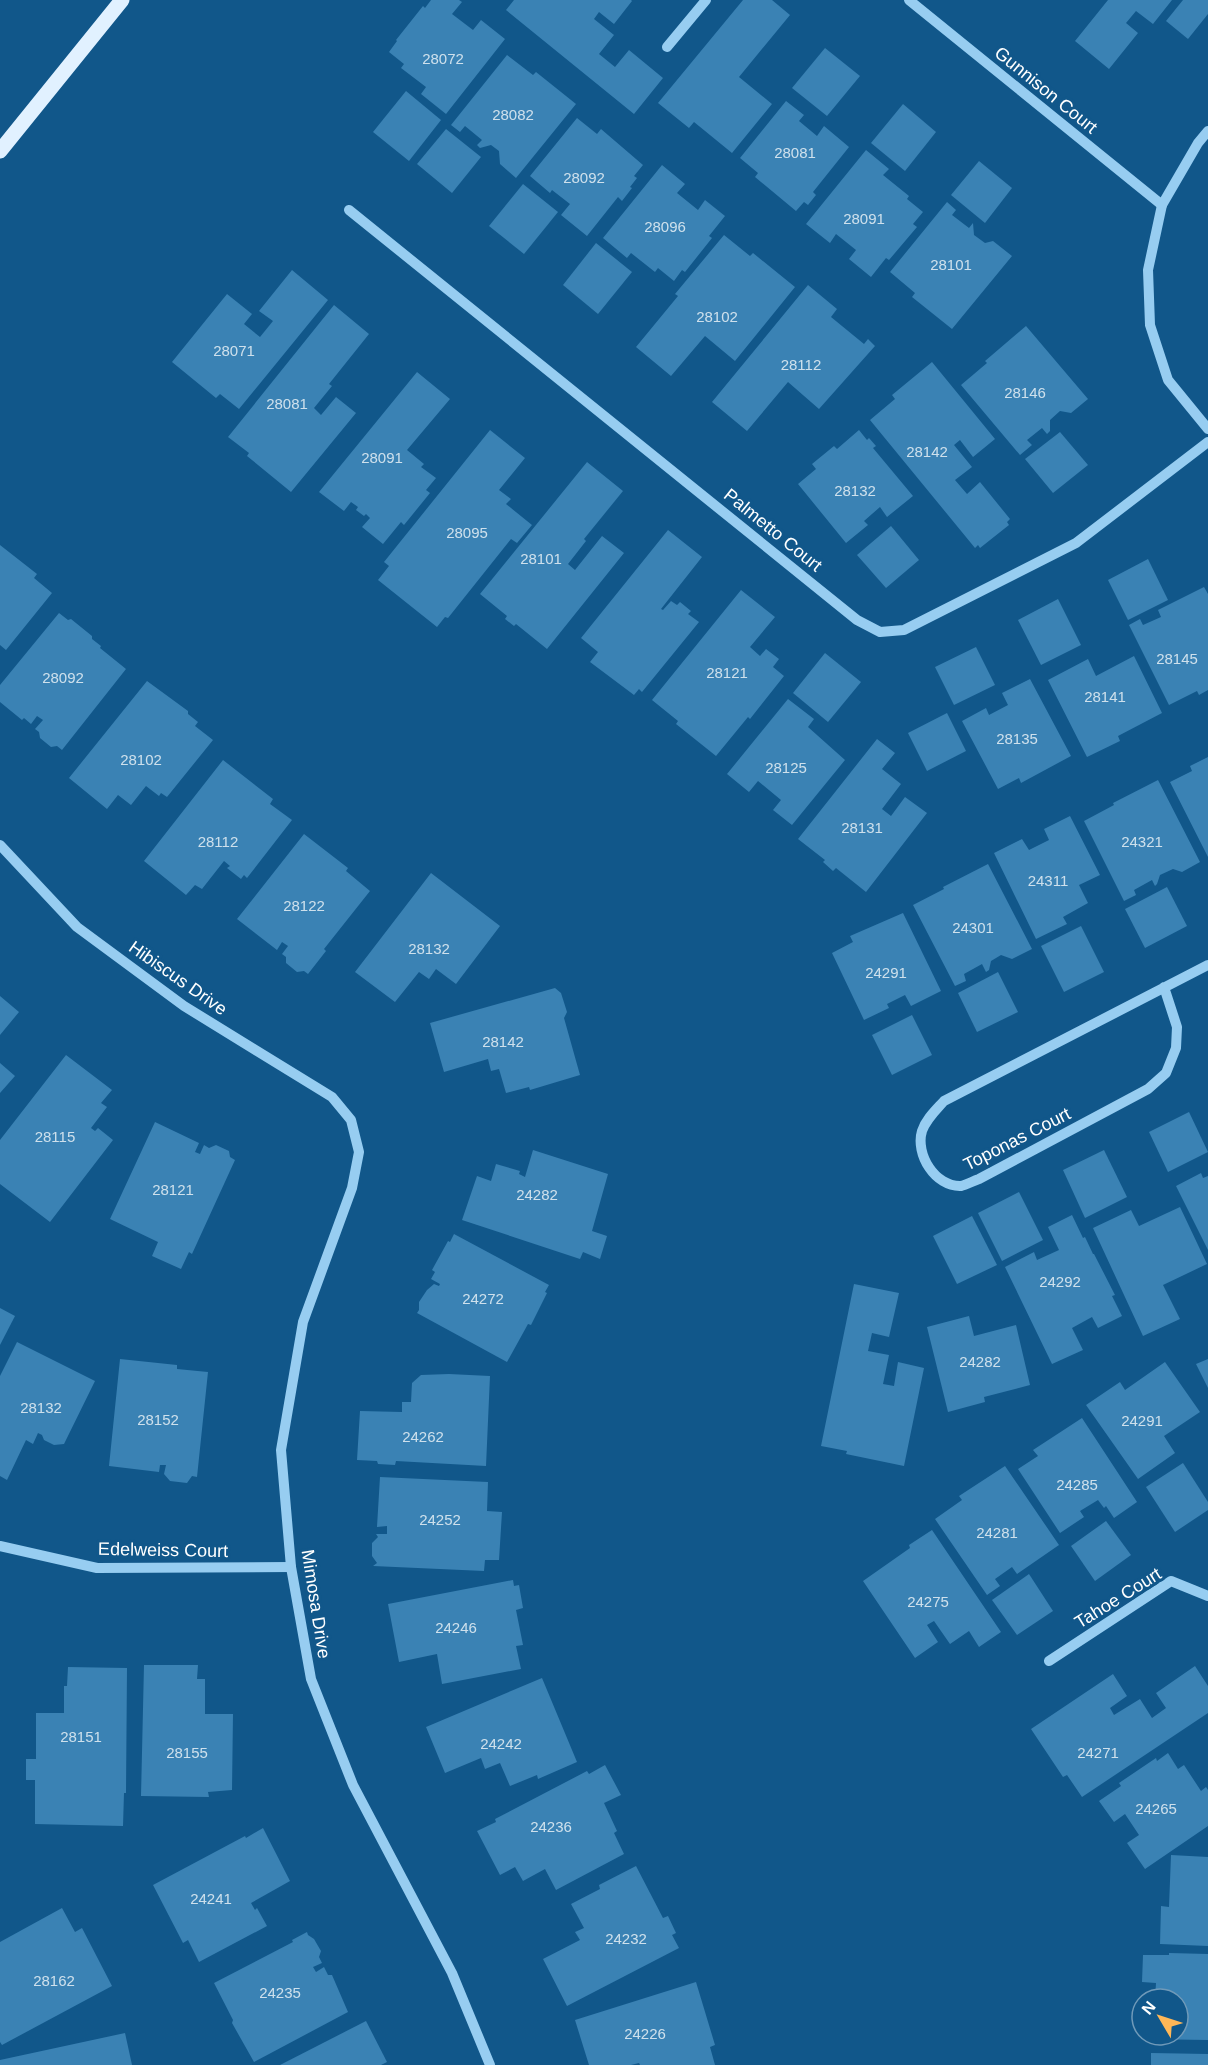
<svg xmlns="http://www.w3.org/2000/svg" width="1208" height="2065" font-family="Helvetica,sans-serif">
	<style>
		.building { fill: #3a82b4 }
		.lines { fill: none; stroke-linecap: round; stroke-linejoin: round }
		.minor { stroke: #97cdf1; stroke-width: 10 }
		.major { stroke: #e1f1ff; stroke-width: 15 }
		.labels { text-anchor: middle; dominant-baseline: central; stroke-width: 6; stroke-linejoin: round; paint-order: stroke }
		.number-label { font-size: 15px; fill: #cee0ec }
		.street-label { font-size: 18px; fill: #fff; stroke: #11578a }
	</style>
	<rect width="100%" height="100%" fill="#11578a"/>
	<g class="building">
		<path d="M431 0H459L462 2 452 14 473 30 481 20 505 39 446 114 421 94 426 87 401 68 404 64 389 52 397 41 396 40 423 6 425 8Z"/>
		<path d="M514 0H631L632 1 614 24 599 12 594 19 614 35 599 54 615 67 629 50 663 78 634 114 506 10Z"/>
		<path d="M743 0H772L790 15 739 77 772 104 732 153 694 122 689 128 658 103Z"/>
		<path d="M1108 0H1172L1153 24 1136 11 1126 23 1138 33 1109 69 1075 41Z"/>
		<path d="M1183 0H1208V14L1188 39 1166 21Z"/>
		<path d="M825 48 860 76 827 116 792 88Z"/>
		<path d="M507 55 533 75 536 72 576 104 516 178 500 164 499 151 491 145 480 148 477 145 482 140 465 126 460 132 451 125Z"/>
		<path d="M406 91 441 120 409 161 373 132Z"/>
		<path d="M786 101 804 115 799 121 817 136 824 126 849 147 813 192 816 195 808 205 804 202 796 211 755 177 758 173 740 158Z"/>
		<path d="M903 104 936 132 905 171 871 143Z"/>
		<path d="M577 118 597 134 601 129 643 165 634 176 637 178 630 187 632 188 622 201 618 197 587 236 561 215 570 204 552 190 550 193 530 176Z"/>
		<path d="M446 129 481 157 452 193 417 164Z"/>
		<path d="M866 150 889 169 883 175 909 196 907 199 923 212 913 224 917 227 889 260 886 258 871 277 849 259 856 250 836 234 830 243 806 224Z"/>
		<path d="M979 161 1012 188 985 223 951 195Z"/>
		<path d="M662 165 685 184 677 193 698 210 705 200 725 216 709 236 712 238 685 272 682 270 674 281 658 268 655 272 631 253 627 258 603 238Z"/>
		<path d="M523 184 558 212 524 254 489 226Z"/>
		<path d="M947 202 956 210 952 215 969 228 973 223 974 235 985 243 993 241 1012 256 952 329 912 297 915 293 890 272Z"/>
		<path d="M724 235 750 256 753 253 795 287 735 361 705 336 671 376 636 347 678 296 675 294Z"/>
		<path d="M596 243 632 272 598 314 563 285Z"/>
		<path d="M292 270 328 300 239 409 220 394 216 398 172 362 227 294 252 314 244 324 260 337 273 321 259 311Z"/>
		<path d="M808 285 837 309 831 317 864 344 868 339 875 346 819 409 788 382 747 431 712 402Z"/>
		<path d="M334 305 369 334 329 384 332 386 314 408 321 415 336 397 356 413 291 492 247 456 249 453 228 437Z"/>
		<path d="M1026 326 1088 399 1071 413 1060 411 1050 420V431L1047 434 1042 428 1027 440 1032 445 1020 455 961 385 987 363 985 361Z"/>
		<path d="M932 362 995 439 973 457 960 440 954 445 972 467 955 480 967 494 980 482 1010 519 1007 522 1009 525 980 548 978 545 975 548 870 420 895 399 892 395Z"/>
		<path d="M417 372 450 399 407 450 424 464 421 467 436 478 426 490 430 493 404 525 401 522 383 544 362 527 370 518 366 514 364 516 356 510 358 507 351 502 344 511 319 492Z"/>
		<path d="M490 430 525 458 499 490 511 499 506 504 532 525 517 543 511 539 448 618 445 617 437 627 378 580 389 566 384 562Z"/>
		<path d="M859 430 867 440 869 438 876 446 873 448 913 496 887 517 880 507 864 521 868 525 846 543 798 484 816 469 812 464 834 446 837 449Z"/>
		<path d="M1060 432 1088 465 1053 493 1025 459Z"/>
		<path d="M587 462 623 491 584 539 586 541 568 564 575 570 602 536 624 553 547 649 516 624 514 626 505 619 507 616 480 594Z"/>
		<path d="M891 526 919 560 886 588 857 555Z"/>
		<path d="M668 530 702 557 661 609 663 610 671 601 677 605 680 602 691 611 688 614 699 622 642 692 639 689 634 695 590 662 598 652 581 638Z"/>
		<path d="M0 545 37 574 34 578 52 593 6 650 0 645Z"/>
		<path d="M1148 559 1168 600 1128 620 1108 580Z"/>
		<path d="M1204 587 1208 594V690L1199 695 1197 691 1169 705 1129 625 1140 619 1143 625 1161 617 1158 610Z"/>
		<path d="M741 590 775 617 750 647 760 656 766 649 779 659 773 667 784 676 750 719 748 717 716 756 676 724 678 721 652 700Z"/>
		<path d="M1058 599 1081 645 1041 665 1018 620Z"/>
		<path d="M59 613 68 620 71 619 92 636V639L101 646 100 648 126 669 62 750 57 746 51 747 40 738 39 732 35 729 43 720 37 716 31 724 24 718 22 720 0 702V685Z"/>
		<path d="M976 647 995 685 954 705 935 667Z"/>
		<path d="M825 653 861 682 828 722 793 693Z"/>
		<path d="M1134 656 1162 713 1118 736 1120 741 1087 757 1048 680 1088 659 1096 676Z"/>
		<path d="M1030 679 1071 756 1021 783 1019 778 998 789 962 721 986 708 989 715 1008 705 1002 693Z"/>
		<path d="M147 681 188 711V714L198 722 195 726 213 740 167 797 161 793 159 796 146 786 131 805 118 795 107 809 69 778Z"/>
		<path d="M788 699 814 719 808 727 845 760 792 825 773 810 781 800 758 781 749 792 727 774Z"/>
		<path d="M947 713 966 751 927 771 908 733Z"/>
		<path d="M877 739 895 753 882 769 901 784 882 809 891 816 905 797 927 813 866 892 836 868 833 871 823 862 825 860 798 839Z"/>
		<path d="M1208 757V857L1170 782 1192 771 1190 766Z"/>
		<path d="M223 760 273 799 270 804 292 820 247 878 244 875 241 879 227 868 230 866 224 861 202 889 195 885 186 895 144 861Z"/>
		<path d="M1158 780 1200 862 1182 872 1173 869 1160 875 1157 884 1155 886 1152 880 1134 890 1136 895 1124 901 1084 821 1114 805 1113 803Z"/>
		<path d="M1070 816 1100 875 1079 885 1088 903 1063 917 1067 924 1036 939 994 853 1022 839 1029 850 1049 840 1044 829Z"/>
		<path d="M304 834 348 868 346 871 370 891 324 949 326 951 308 974 304 971 297 972 286 963V957L282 954 288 946 282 942 277 950 237 919Z"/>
		<path d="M988 864 1032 949 1012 959 1001 955 991 961 989 970 986 972 982 964 964 974 966 981 955 986 913 905 944 889 943 887Z"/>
		<path d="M431 873 500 926 456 984 436 969 429 979 419 972 395 1002 355 972Z"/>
		<path d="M1167 887 1187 926 1145 948 1125 909Z"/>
		<path d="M903 913 941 991 911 1006 905 995 887 1004 889 1008 864 1020 832 953 853 942 850 936Z"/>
		<path d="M1081 926 1104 972 1064 992 1041 946Z"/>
		<path d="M998 972 1018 1012 977 1032 958 993Z"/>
		<path d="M555 988 561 993 567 1012 564 1018 580 1075 530 1090 529 1087 506 1093 499 1069 491 1071 488 1059 444 1072 430 1023Z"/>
		<path d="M0 996 19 1012 0 1035Z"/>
		<path d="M912 1015 932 1055 892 1075 872 1035Z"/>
		<path d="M66 1055 112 1090 101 1103 107 1107 91 1128 95 1131 98 1128 113 1140 50 1222 0 1184V1140Z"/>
		<path d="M0 1063 15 1076 0 1093Z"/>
		<path d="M1189 1112 1208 1152 1168 1172 1149 1132Z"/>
		<path d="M155 1122 199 1143 195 1152 200 1154 204 1145 209 1148 216 1145 229 1151 230 1157 235 1160 192 1254 189 1252 181 1269 152 1256 158 1242 110 1219Z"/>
		<path d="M533 1150 608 1174 592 1231 607 1236 600 1259 583 1252 580 1259 462 1220 477 1176 491 1181 496 1164 520 1171 519 1174 525 1177Z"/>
		<path d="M1104 1150 1127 1197 1085 1218 1063 1170Z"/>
		<path d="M1201 1173 1203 1178 1208 1176V1250L1176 1186Z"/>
		<path d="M1019 1192 1043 1240 1002 1261 978 1213Z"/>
		<path d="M1180 1207 1207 1264 1163 1285 1180 1319 1143 1336 1093 1228 1131 1210 1139 1226Z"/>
		<path d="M1072 1215 1083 1238 1085 1237 1093 1254H1094L1115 1295 1112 1296 1122 1316 1098 1328 1092 1317 1072 1328 1083 1350 1052 1364 1005 1267 1034 1252 1037 1260 1059 1250 1048 1227Z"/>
		<path d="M972 1216 997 1265 957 1284 933 1236Z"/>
		<path d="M454 1234 549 1285 545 1292 547 1293 531 1325 528 1324 507 1362 417 1313 419 1310V1302L427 1290 434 1284 439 1286 440 1284 431 1279 435 1272 432 1270 448 1241 450 1242Z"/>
		<path d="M854 1284 899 1293 889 1337 872 1333 868 1351 889 1355 883 1384 894 1386 898 1362 924 1368 904 1466 846 1454 847 1451 821 1446Z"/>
		<path d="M0 1308 15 1316 0 1345Z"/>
		<path d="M969 1316 974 1336 1016 1325 1030 1385 984 1397 985 1402 948 1412 927 1327Z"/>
		<path d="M17 1342 95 1381 64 1444 54 1445 44 1440 42 1435 38 1433 33 1444 26 1440 7 1480 0 1476V1376Z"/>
		<path d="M120 1359 177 1365V1369L208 1372 197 1477 192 1476 187 1483 170 1481 164 1474 166 1465H160L159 1472 109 1466Z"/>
		<path d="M1208 1359V1388L1196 1364Z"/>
		<path d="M1165 1362 1200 1412 1164 1436 1175 1453 1138 1479 1086 1405 1120 1382 1125 1390Z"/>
		<path d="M449 1374 490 1376 486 1466 396 1461 395 1465 378 1464 377 1461 357 1460 360 1411 402 1412V1402H411L412 1383 421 1375Z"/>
		<path d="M1082 1418 1137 1502 1114 1518 1106 1506 1104 1508 1098 1500 1080 1511 1084 1517 1060 1533 1018 1469 1038 1456 1033 1450Z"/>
		<path d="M1183 1463 1208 1502V1510L1175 1532 1146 1487Z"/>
		<path d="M1005 1466 1059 1545 1017 1574 1012 1567 995 1579 1000 1586 987 1595 935 1519 962 1500 959 1496Z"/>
		<path d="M380 1477 488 1482 487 1511 502 1512 499 1560H485L484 1571 373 1566 377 1563 372 1556V1543L378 1537 376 1534H387V1526L377 1527Z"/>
		<path d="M1106 1521 1131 1555 1095 1581 1071 1546Z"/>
		<path d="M932 1530 1001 1632 979 1647 969 1631 950 1644 934 1621 927 1625 938 1642 915 1658 863 1581 910 1548 909 1545Z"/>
		<path d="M1029 1574 1053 1611 1017 1635 992 1600Z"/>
		<path d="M513 1580 514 1586 519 1585 523 1608 516 1610 523 1645 516 1646 521 1669 442 1684 437 1654 399 1662 388 1604Z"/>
		<path d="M144 1665H198L197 1679H205V1714H233L232 1790 208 1792 209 1797 141 1796Z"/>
		<path d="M1195 1666 1208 1686V1713L1082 1797 1067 1775 1063 1777 1031 1729 1113 1674 1127 1696 1110 1708 1114 1715 1140 1699 1152 1718 1166 1708 1156 1693Z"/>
		<path d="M68 1667 127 1668 126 1793H124L123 1826 35 1824V1780H26V1759H36V1713H64V1686H67Z"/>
		<path d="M542 1678 577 1762 538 1779 537 1775 510 1786 500 1763 485 1769 481 1758 445 1773 426 1727Z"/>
		<path d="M1168 1753 1178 1769 1184 1765 1201 1791 1206 1787 1208 1790V1826L1145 1869 1127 1843 1139 1835 1125 1814 1114 1822 1099 1801 1121 1786 1119 1783 1156 1758 1157 1761Z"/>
		<path d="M605 1765 621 1795 604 1803 617 1831 614 1833 624 1854 556 1890 545 1869 523 1881 515 1867 500 1875 477 1831 496 1822 495 1819 587 1771 589 1774Z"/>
		<path d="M263 1828 290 1881 251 1903 255 1910 257 1908 267 1926 199 1962 188 1940 183 1943 153 1885 245 1836 246 1838Z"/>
		<path d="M1171 1855 1208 1857V1946L1160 1944 1161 1906 1169 1907Z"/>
		<path d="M636 1866 663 1918 668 1916 676 1933 672 1935 679 1948 567 2006 543 1959 580 1940 575 1932 584 1928 571 1904 600 1889 599 1885Z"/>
		<path d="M62 1908 75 1932 82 1928 112 1986 2 2045 0 2042V1942Z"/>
		<path d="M307 1932 308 1935 314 1939 321 1951 319 1957 322 1963 313 1967 316 1972 324 1967 328 1975H332L348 2012 254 2062 232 2023 233 2020 214 1983 293 1942 292 1940Z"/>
		<path d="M1169 1953 1208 1954V2040L1141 2039V2035H1178V1999H1155L1156 1983 1142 1982 1143 1955H1169Z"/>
		<path d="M696 1982 715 2045 710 2047 715 2065H640L639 2063 631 2065H589L575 2020Z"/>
		<path d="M366 2021 387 2062 381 2065H280Z"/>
		<path d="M125 2033 132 2065H0V2060Z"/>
		<path d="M1151 2053 1208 2054V2065H1151Z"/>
	</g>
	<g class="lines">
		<g class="minor">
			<path d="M909 0 1162 205"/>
			<path d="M667 47 706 0"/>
			<path d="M1208 131 1198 143 1162 205 1148 270 1150 325 1168 380 1208 429"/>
			<path d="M349 210 857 620 880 632 904 630 1076 543 1208 442"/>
			<path d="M0 845 77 927 184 1006 332 1097 351 1120 359 1152 352 1188 303 1322 281 1450 291 1567 311 1679 353 1785 452 1973 490 2065"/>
			<path d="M1164 987 1177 1027 1176 1048 1166 1073 1148 1089 979 1179C973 1181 966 1185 961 1186 935 1187 915 1154 922 1131 926 1119 936 1110 944 1101L1208 965"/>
			<path d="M0 1546 97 1568 291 1567"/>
			<path d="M1049 1661 1171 1581 1208 1596"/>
		</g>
		<path class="major" d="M0 151 122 0"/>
	</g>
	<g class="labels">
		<g class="number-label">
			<text x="443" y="58">28072</text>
			<text x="513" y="114">28082</text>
			<text x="795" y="152">28081</text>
			<text x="584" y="177">28092</text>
			<text x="864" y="218">28091</text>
			<text x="665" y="226">28096</text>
			<text x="951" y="264">28101</text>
			<text x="717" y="316">28102</text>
			<text x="234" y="350">28071</text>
			<text x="801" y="364">28112</text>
			<text x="1025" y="392">28146</text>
			<text x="287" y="403">28081</text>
			<text x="927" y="451">28142</text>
			<text x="382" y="457">28091</text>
			<text x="855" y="490">28132</text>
			<text x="467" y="532">28095</text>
			<text x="541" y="558">28101</text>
			<text x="1177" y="658">28145</text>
			<text x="727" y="672">28121</text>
			<text x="63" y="677">28092</text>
			<text x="1105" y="696">28141</text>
			<text x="1017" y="738">28135</text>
			<text x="141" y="759">28102</text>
			<text x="786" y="767">28125</text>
			<text x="862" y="827">28131</text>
			<text x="218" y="841">28112</text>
			<text x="1142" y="841">24321</text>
			<text x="1048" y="880">24311</text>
			<text x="304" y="905">28122</text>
			<text x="973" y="927">24301</text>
			<text x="429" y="948">28132</text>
			<text x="886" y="972">24291</text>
			<text x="503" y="1041">28142</text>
			<text x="55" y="1136">28115</text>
			<text x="173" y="1189">28121</text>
			<text x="537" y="1194">24282</text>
			<text x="1060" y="1281">24292</text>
			<text x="483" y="1298">24272</text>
			<text x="980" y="1361">24282</text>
			<text x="41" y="1407">28132</text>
			<text x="158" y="1419">28152</text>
			<text x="1142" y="1420">24291</text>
			<text x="423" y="1436">24262</text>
			<text x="1077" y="1484">24285</text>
			<text x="440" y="1519">24252</text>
			<text x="997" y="1532">24281</text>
			<text x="928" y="1601">24275</text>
			<text x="456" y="1627">24246</text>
			<text x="81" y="1736">28151</text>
			<text x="501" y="1743">24242</text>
			<text x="187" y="1752">28155</text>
			<text x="1098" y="1752">24271</text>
			<text x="1156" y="1808">24265</text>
			<text x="551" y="1826">24236</text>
			<text x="211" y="1898">24241</text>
			<text x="626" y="1938">24232</text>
			<text x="54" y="1980">28162</text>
			<text x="280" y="1992">24235</text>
			<text x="645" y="2033">24226</text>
		</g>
		<g class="street-label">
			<text transform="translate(1046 90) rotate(39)">Gunnison Court</text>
			<text transform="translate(773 530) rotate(39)">Palmetto Court</text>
			<text transform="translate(178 978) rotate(35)">Hibiscus Drive</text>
			<text transform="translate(1017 1139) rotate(-27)">Toponas Court</text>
			<text transform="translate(163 1550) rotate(1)">Edelweiss Court</text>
			<text transform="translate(1118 1598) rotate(-32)">Tahoe Court</text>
			<text transform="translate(316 1604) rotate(81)">Mimosa Drive</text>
		</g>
	</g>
	<g transform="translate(1160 2017) rotate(309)"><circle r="28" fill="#11578a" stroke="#709ab9" stroke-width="1.5"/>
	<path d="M0-4.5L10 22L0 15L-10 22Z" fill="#ffb757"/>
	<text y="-9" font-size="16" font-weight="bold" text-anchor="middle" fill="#ffffff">N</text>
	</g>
</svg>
